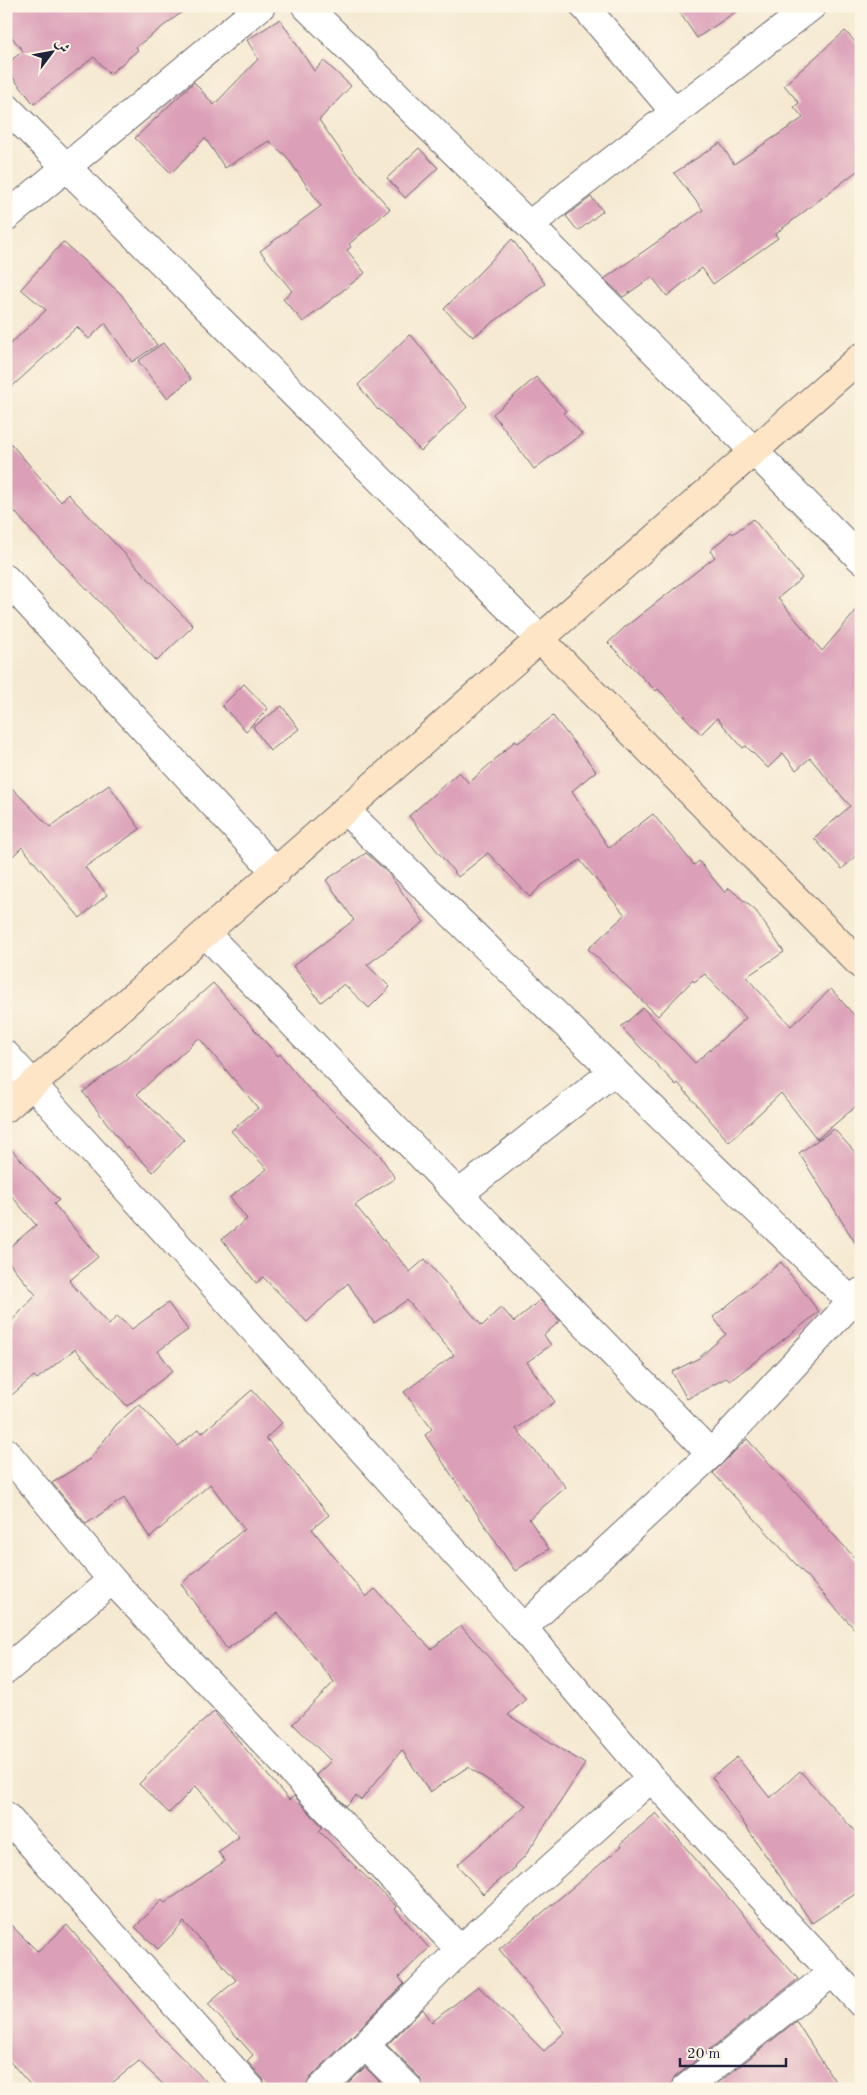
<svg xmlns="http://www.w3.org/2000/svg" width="867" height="2095" font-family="'Old Standard TT',Amiri,serif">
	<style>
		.building { fill: #db9fb8 }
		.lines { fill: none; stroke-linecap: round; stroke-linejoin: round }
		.street-casing { stroke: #6c6870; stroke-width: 30 }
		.secondary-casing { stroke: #6c6870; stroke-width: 30 }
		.street { stroke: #fff; stroke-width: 28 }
		.secondary { stroke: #fde5c5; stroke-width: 28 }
	</style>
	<rect width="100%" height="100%" fill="#fcf5e5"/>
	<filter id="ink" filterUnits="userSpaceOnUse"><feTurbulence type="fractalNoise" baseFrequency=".02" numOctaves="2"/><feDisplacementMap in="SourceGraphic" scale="10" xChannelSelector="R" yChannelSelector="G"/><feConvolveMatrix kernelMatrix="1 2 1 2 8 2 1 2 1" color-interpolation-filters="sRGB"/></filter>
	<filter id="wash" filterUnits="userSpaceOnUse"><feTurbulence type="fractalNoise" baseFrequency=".0096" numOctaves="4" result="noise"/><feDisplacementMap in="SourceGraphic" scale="20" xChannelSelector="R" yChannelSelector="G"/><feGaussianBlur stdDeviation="1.12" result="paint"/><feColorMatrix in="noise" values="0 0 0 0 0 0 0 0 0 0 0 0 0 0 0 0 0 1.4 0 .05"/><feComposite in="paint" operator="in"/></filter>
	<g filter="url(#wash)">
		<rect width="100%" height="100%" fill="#f5e9d1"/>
		<g id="blocks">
			<g class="building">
				<path d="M6 6H190L136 47 138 50 110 74 94 57 34 104 6 69V64L23 51 6 30Z"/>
				<path d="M675 6H744L697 38Z"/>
				<path d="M280 19 314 71 324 61 351 86 319 120 345 157 390 209 349 244 351 247 347 250 365 273 303 322 283 299 292 291 260 251 321 206 286 156 269 141 225 168 205 138 171 173 135 138 194 82 214 105 258 59 247 40Z"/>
				<path d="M845 31 861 48V168L775 234 778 238 713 284 702 268 667 296 652 277 623 297 604 279 703 210 674 173 720 143 734 164 803 118 794 107 799 103 784 85Z"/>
				<path d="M419 148 438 168 405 198 387 178Z"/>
				<path d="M591 197 603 211 578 231 566 216Z"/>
				<path d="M512 239 545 284 473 337 444 309Z"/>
				<path d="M63 242 121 294 157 345 132 362 105 323 89 339 77 327 6 392V348L46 310 21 289Z"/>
				<path d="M409 335 413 337 467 407 421 451 379 409 378 410 358 385Z"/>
				<path d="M163 343 191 379 167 398 138 361Z"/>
				<path d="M536 377 566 411 563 413 582 434 534 469 493 414Z"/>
				<path d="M6 438 61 502 68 494 193 626 157 661 31 531 6 501Z"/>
				<path d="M753 519 802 578 778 598 822 651 861 605V851L842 869 814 838 850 806 810 758 796 770 783 753 768 768 746 746 743 748 717 718 701 734 658 689 656 691 608 643 625 627 715 557 710 551 731 532 733 534Z"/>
				<path d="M244 684 268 709 246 731 222 706Z"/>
				<path d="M282 706 299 729 270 751 253 727Z"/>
				<path d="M553 716 596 771 572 791 609 848 653 814 694 865 699 861 725 893 729 888 756 911 784 952 746 977 791 1026 831 989 861 1023V1102L817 1139 781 1093 729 1142 678 1083 676 1085 621 1027 643 1008 695 1063 746 1018 705 974 694 982 693 980 658 1016 588 949 625 915 580 860 542 885 530 897 488 853 458 877 409 816 459 772 469 783 515 741 518 743Z"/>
				<path d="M6 782 50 827 109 785 140 829 85 867 107 895 80 918 22 847 6 863Z"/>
				<path d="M366 853 388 873 424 922 367 965 390 987 369 1008 344 984 321 1002 293 966 354 920 326 880Z"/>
				<path d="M213 983 278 1056 280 1054 308 1088 379 1154 395 1178 355 1205 410 1272 425 1259 482 1326 501 1307 514 1322 540 1300 560 1321 544 1335 551 1345 527 1362 555 1402 516 1429 566 1487 529 1519 549 1549 515 1571 425 1435 432 1429 404 1392 454 1355 407 1300 374 1323 348 1283 307 1322 263 1277 256 1283 222 1239 247 1219 230 1197 267 1169 231 1131 258 1108 199 1038 137 1094 184 1140 153 1172 128 1147 126 1148 83 1092 130 1056Z"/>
				<path d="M834 1129 861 1159V1252L799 1153Z"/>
				<path d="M6 1144 59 1200 54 1204 98 1257 69 1281 109 1325 117 1316 132 1329 168 1303 188 1330 158 1351 173 1371 127 1406 75 1349 37 1379 34 1376 6 1400V1327L36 1295 6 1259V1250L36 1225 6 1189Z"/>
				<path d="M781 1262 819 1312 730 1381 726 1378 687 1399 672 1372 699 1358 726 1334 713 1317Z"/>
				<path d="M252 1390 282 1423 266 1438 329 1515 312 1529 366 1597 375 1589 431 1649 461 1626 526 1699 508 1715 585 1764 525 1856 515 1866 516 1867 483 1894 457 1865 526 1805 468 1767 430 1792 402 1750 361 1800 356 1796 346 1806 316 1775 331 1761 293 1724 334 1682 278 1613 227 1649 181 1584 244 1529 210 1484 150 1538 124 1498 86 1524 52 1483 90 1459 116 1425 139 1404 178 1446 199 1429 202 1433Z"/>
				<path d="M747 1439 861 1565V1636L713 1473Z"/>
				<path d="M214 1712 289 1800 294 1796 323 1827 319 1831 397 1907 395 1909 429 1948 399 1977 404 1984 310 2078 306 2089H266L263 2079 247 2061 253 2055 208 2004 236 1980 184 1922 158 1949 135 1927 162 1900 165 1903 225 1861 218 1852 239 1837 196 1786 169 1813 139 1784 186 1736Z"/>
				<path d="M737 1757 770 1798 800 1771 861 1838V1890L812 1923 712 1777Z"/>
				<path d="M656 1813 798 1979 675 2077 670 2089H424L420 2078 387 2045 423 2009 432 2022 478 1986 544 2051 565 2032 499 1949 622 1846 620 1844Z"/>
				<path d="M6 1920 38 1952 67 1925 166 2042 214 2089H168L139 2061 105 2089H34L6 2057Z"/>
				<path d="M796 2021 840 2089H711Z"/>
				<path d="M365 2067 387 2089H343Z"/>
			</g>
		</g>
	</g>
	<g filter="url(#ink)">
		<use href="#blocks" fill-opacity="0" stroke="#6c6870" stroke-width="1"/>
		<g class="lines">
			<defs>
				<g id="street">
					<path d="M306 6 529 225 861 559"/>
					<path d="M584 6 675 112"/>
					<path d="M6 107 540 639"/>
					<path d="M6 217 261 6"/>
					<path d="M529 225 812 6"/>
					<path d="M6 579 276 872"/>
					<path d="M345 810 851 1301"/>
					<path d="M206 934 711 1454"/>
					<path d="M6 1055 523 1628 651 1778 861 2003"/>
					<path d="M459 1194 614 1071"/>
					<path d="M6 1452 112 1580 460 1950"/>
					<path d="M523 1628 711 1454 861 1292"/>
					<path d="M6 1670 112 1580"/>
					<path d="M6 1816 251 2089"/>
					<path d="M365 2045 409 2089"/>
					<path d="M321 2089 460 1950 651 1778"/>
					<path d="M685 2089 833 1972"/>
				</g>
				<g id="secondary">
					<path d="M540 639 861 965"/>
					<path d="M6 1108 861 357"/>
				</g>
			</defs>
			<use href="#street" class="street-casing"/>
			<use href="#secondary" class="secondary-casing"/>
			<use href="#street" class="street"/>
			<use href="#secondary" class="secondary"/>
		</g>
	</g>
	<rect width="867" height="2095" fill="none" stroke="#fcf5e5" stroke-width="25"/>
	<g transform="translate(52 52) rotate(58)" stroke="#fcf5e5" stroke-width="4" paint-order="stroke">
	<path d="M0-4L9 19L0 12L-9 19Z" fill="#22223b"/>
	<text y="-8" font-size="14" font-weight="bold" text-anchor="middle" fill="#22223b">ش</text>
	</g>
	<path d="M680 2058v8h106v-8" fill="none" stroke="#22223b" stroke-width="2.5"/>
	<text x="687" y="2058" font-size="15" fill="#22223b" stroke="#fcf5e5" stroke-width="4" paint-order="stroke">20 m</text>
</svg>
